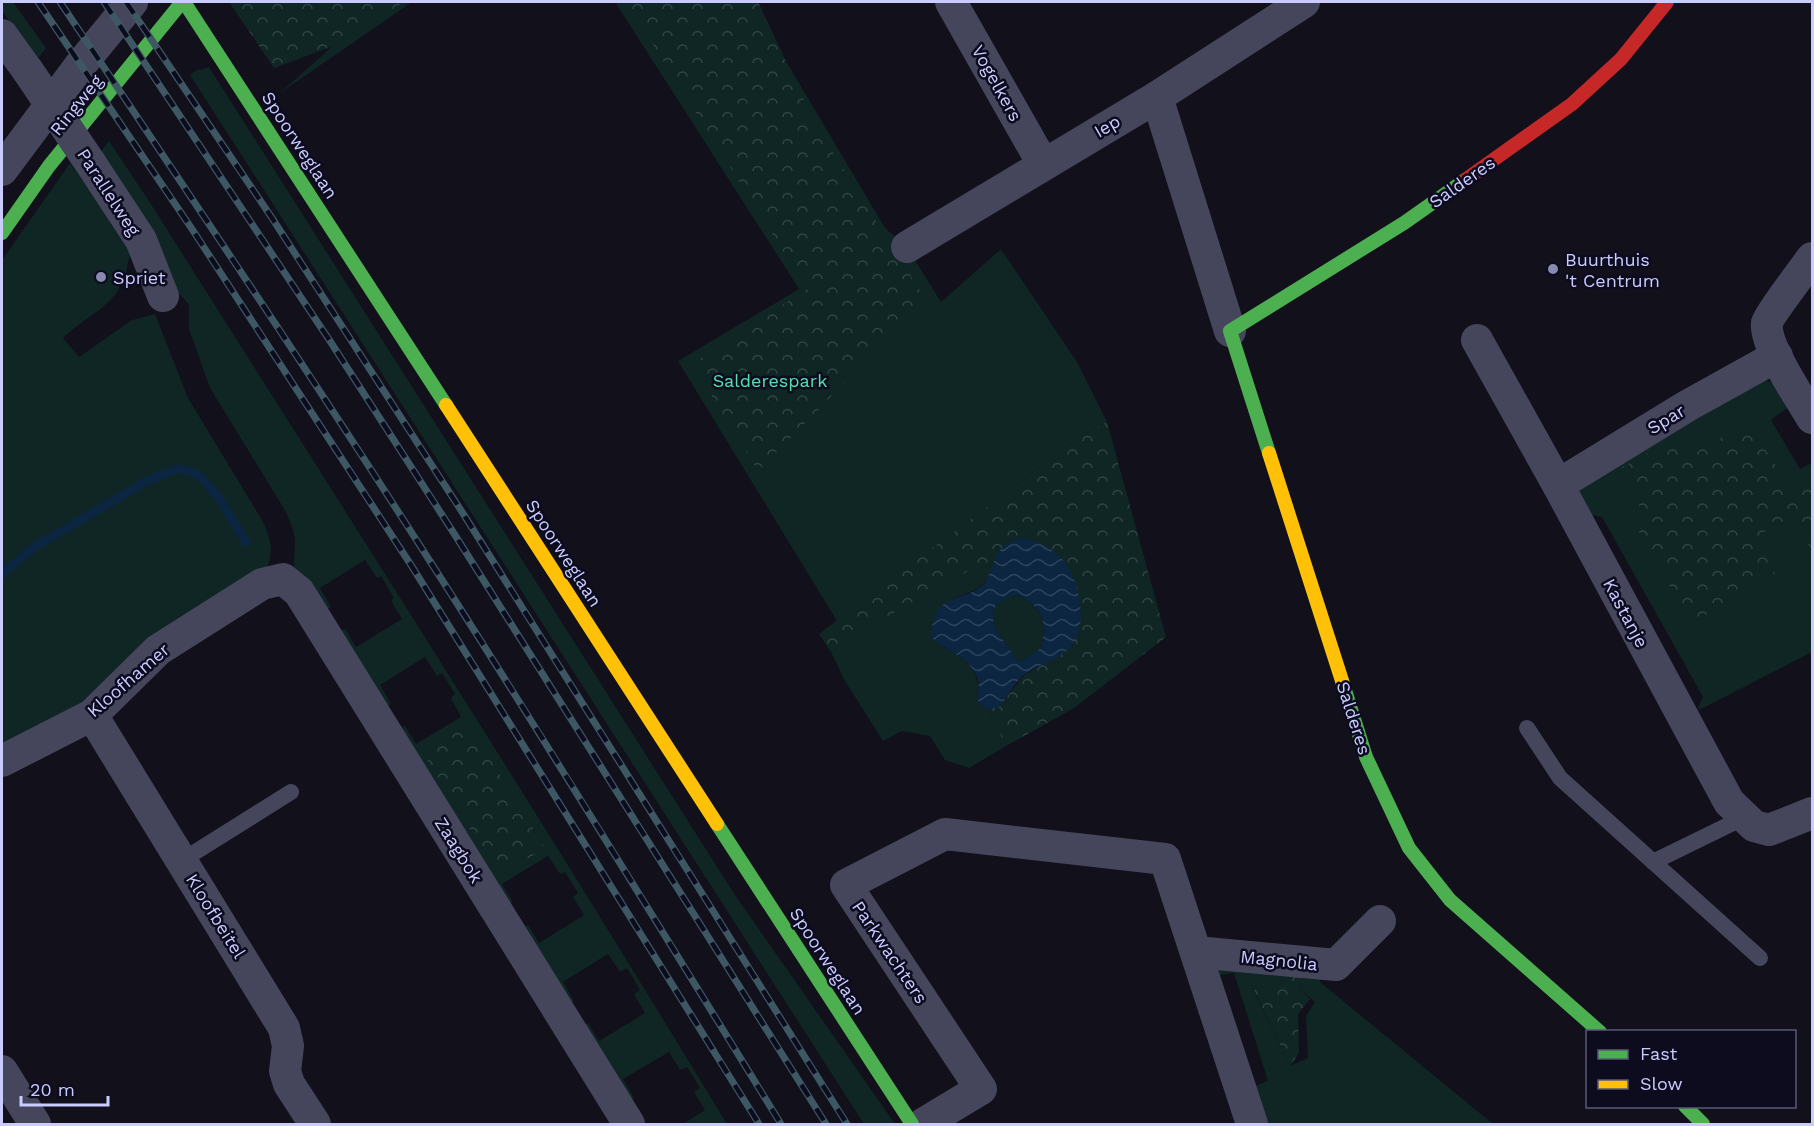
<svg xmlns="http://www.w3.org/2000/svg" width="1814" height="1126" font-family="'Work Sans',sans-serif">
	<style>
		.grass { fill: #0f2624 }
		.forest { fill: url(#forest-crowns) }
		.water { fill: url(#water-waves); fill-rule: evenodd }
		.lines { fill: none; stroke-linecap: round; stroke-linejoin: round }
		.stream { stroke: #0c2641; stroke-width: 9 }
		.lane { stroke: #45465c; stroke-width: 16 }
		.street { stroke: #45465c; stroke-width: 32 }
		.fast { stroke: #4caf50; stroke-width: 14 }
		.slow { stroke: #ffc107; stroke-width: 14 }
		.jam { stroke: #c62828; stroke-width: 14 }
		.rail-casing { stroke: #3d5763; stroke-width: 7 }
		.rail { stroke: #0d0c1f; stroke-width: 4.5; stroke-dasharray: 14; stroke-linecap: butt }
		.street-bridge { stroke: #45465c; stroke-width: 32 }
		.poi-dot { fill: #898aaf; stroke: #0d0c1f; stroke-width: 2 }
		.labels { text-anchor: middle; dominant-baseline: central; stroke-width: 5; stroke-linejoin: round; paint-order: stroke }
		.street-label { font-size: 18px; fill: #cacbff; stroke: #0d0c1f }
		.poi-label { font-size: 18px; fill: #cacbff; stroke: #0d0c1f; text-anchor: start }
		.park-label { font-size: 18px; fill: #54e1ad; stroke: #0d0c1f }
	</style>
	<defs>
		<pattern id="forest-crowns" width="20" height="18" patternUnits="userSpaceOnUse" patternTransform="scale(1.5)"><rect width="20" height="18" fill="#0f2624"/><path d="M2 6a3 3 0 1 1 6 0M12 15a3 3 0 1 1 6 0" fill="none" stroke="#314445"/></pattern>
		<pattern id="water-waves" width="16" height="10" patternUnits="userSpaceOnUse" patternTransform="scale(1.5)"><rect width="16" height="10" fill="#0c2641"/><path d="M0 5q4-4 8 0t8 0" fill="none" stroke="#2e445e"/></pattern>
	</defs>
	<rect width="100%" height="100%" fill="#11101b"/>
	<g class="grass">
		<path d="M2 2H13L46 48 36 61 2 11Z"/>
		<path d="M382 2H412L280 93Z"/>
		<path d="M615 2H758L786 61 885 228 907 247 941 302 1001 249 1077 362 1107 422 1082 435 837 621 678 361 799 289Z"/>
		<path d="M209 67 735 895 895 1124H864L190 75 198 69 201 70Z"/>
		<path d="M109 141 149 201C343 508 539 814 727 1124H683L705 1110 694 1092 700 1088 687 1067 680 1070 669 1052 623 1079 634 1098 627 1103 580 1027 588 1023 599 1041 645 1013 634 994 640 990 627 968 620 972 608 954 563 982 574 1001 567 1005 520 929 528 925 539 943 584 915 573 897 578 893 565 872 560 874 548 856 502 884 513 902 506 907 397 731 405 726 416 744 461 717 451 698 455 694 442 673 437 676 425 657 380 685 391 704 383 709 337 633 345 629 356 647 402 619 391 601 394 598 381 576 377 578 365 560 320 588 331 607 323 612 297 571 294 567 295 538 292 527 286 512 210 388 189 329V305L173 286 100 153Z"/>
		<path d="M70 163 84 183 86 181 130 252C123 306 98 306 63 338L79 357 132 320 155 314 188 398 262 520C270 536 275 553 266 569L102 693 2 749V260Z"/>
		<path d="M1765 380 1775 384 1790 406 1771 420 1800 469 1812 463V652L1699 710 1698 708 1703 697 1602 517 1587 514 1579 493 1581 483Z"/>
		<path d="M994 565C990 573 986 583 978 588 972 592 964 594 957 597 939 604 932 620 932 638 948 653 972 657 977 681 980 689 976 695 979 705L988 709 1006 746 969 768 945 760 930 736 902 731 883 741 845 681 831 652 894 611 970 570Z"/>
		<path d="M1017 595C1042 607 1048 622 1041 648L1022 661H1018C1002 637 971 607 1017 595Z"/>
		<path d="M1213 962 1289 967 1287 980 1251 985 1290 1066 1308 1058 1306 1016 1315 1002 1300 989 1302 969 1321 972 1320 982 1493 1124H1258L1249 1088 1268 1081 1234 973 1213 976Z"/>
	</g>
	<g class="forest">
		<path d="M229 2H404L344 42 274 68Z"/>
		<path d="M626 2H758L815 124 926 300 758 471 692 364 807 289Z"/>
		<path d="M1107 422 1166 637 1074 708 1006 746 988 709 999 707 1024 675 1053 659 1073 645 1001 549 994 565 970 570 891 614 831 652 819 634 1082 435Z"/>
		<path d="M1747 423 1792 489 1812 479V570L1805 555 1811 551 1802 528 1761 532 1775 573 1691 624 1638 530 1648 524 1621 468 1675 438 1687 457Z"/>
		<path d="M469 725 545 848 499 876 423 753Z"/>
		<path d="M1289 967 1302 969 1300 989 1310 999 1298 1014 1299 1053 1290 1066 1251 984 1287 980Z"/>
	</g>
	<path class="water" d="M1022 537C1037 541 1051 547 1062 559 1079 576 1089 626 1072 645 1060 660 1039 664 1025 674 1015 682 1007 697 999 707L988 709 979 705C976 695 980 689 978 681 972 657 948 653 932 638 931 588 969 604 985 582 992 572 994 556 1002 548 1007 543 1016 540 1022 537ZM1017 595C1042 606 1048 622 1041 648L1022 661H1018C1002 637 971 607 1017 595Z"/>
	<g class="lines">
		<path class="stream" d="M2 574 36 546 145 482 176 469 189 471 200 476 219 498 246 542"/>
		<g class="lane">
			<path d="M1527 728 1560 778 1760 958"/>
			<path d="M181 861 291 792"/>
			<path d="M1653 862 1745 817"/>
		</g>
		<g class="street">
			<path d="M951 2 1043 164"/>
			<path d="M2 35 28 71"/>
			<path d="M1157 97 1230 331"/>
			<path d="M91 164 141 240 163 296"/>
			<path d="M2 170 78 68 132 2"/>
			<path d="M907 247 1157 97 1304 2"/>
			<path d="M1812 258C1805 268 1769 315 1767 323 1764 345 1800 398 1812 418"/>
			<path d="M1477 340 1558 485 1729 802 1754 826 1769 830 1812 813"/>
			<path d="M1558 485 1687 406 1777 356"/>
			<path d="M92 715 284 1028 288 1046 285 1071 289 1084 315 1124"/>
			<path d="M2 761 92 715 158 650 262 584 283 579 299 592 629 1124"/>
			<path d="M1196 952 1336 965 1380 921"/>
			<path d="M2 1071 35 1124"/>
			<path d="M923 1124 981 1089 846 885 945 834 1165 859 1252 1124"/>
		</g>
		<g class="fast">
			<path d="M184 2 446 405"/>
			<path d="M2 233 49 166 182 2"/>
			<path d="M1269 453 1230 331 1404 223 1465 180"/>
			<path d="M1344 687 1366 757 1409 848 1450 900 1600 1032"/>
			<path d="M717 824 912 1124"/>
			<path d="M1685 1106 1703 1124"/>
		</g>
		<g class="slow">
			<path d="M446 405 717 824"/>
			<path d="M1269 453 1344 687"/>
		</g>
		<path class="jam" d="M1465 180 1572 104 1621 59 1667 2"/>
		<defs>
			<g id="rail">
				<path d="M38 2 192 229 411 565 759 1124"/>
				<path d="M60 2C183 185 307 369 426 555 547 743 664 934 781 1124"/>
				<path d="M104 2 330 341 455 535 826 1124"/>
				<path d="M126 2 272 218 464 515 847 1124"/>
			</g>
		</defs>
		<use href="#rail" class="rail-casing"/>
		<use href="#rail" class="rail"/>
		<path class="street-bridge" d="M28 71 91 164"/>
	</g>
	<g class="poi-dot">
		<circle cx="1553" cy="269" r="6"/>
		<circle cx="101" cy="277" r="6"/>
	</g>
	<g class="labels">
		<g class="street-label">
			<text transform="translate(997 83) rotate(61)">Vogelkers</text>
			<text transform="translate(76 105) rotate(-51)">Ringweg</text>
			<text transform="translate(1107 126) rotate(-30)">Iep</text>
			<text transform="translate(300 145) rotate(57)">Spoorweglaan</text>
			<text transform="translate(1462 182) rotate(-35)">Salderes</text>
			<text transform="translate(109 192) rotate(57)">Parallelweg</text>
			<text transform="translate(1666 419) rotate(-31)">Spar</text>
			<text transform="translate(564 553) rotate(57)">Spoorweglaan</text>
			<text transform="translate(1626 613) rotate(62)">Kastanje</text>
			<text transform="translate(128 680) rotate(-41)">Kloofhamer</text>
			<text transform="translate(1354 718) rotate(72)">Salderes</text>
			<text transform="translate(459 850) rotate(58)">Zaagbok</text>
			<text transform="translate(216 916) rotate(58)">Kloofbeitel</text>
			<text transform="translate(890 952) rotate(56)">Parkwachters</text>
			<text transform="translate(1279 960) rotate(6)">Magnolia</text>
			<text transform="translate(828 961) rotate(57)">Spoorweglaan</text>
		</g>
		<g class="poi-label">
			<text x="1565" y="259">Buurthuis<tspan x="1565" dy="21">'t Centrum</tspan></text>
			<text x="113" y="277">Spriet</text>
		</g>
		<g class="park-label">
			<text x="770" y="380">Salderespark</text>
		</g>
	</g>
	<rect width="1814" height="1126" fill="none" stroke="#cacbff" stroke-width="6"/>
	<rect x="1586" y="1030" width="210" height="78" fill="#0d0c1f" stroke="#595879" stroke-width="1.5"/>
	<rect x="1598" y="1050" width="30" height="9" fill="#4caf50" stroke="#595879" stroke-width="1.5"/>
	<text x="1640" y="1060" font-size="18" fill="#cacbff">Fast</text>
	<rect x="1598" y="1080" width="30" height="9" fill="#ffc107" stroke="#595879" stroke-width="1.5"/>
	<text x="1640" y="1090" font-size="18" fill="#cacbff">Slow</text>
	<path d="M21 1096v9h87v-9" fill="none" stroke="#cacbff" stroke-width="3"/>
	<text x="30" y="1096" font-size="18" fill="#cacbff" stroke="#0d0c1f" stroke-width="4.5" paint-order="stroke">20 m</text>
</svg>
